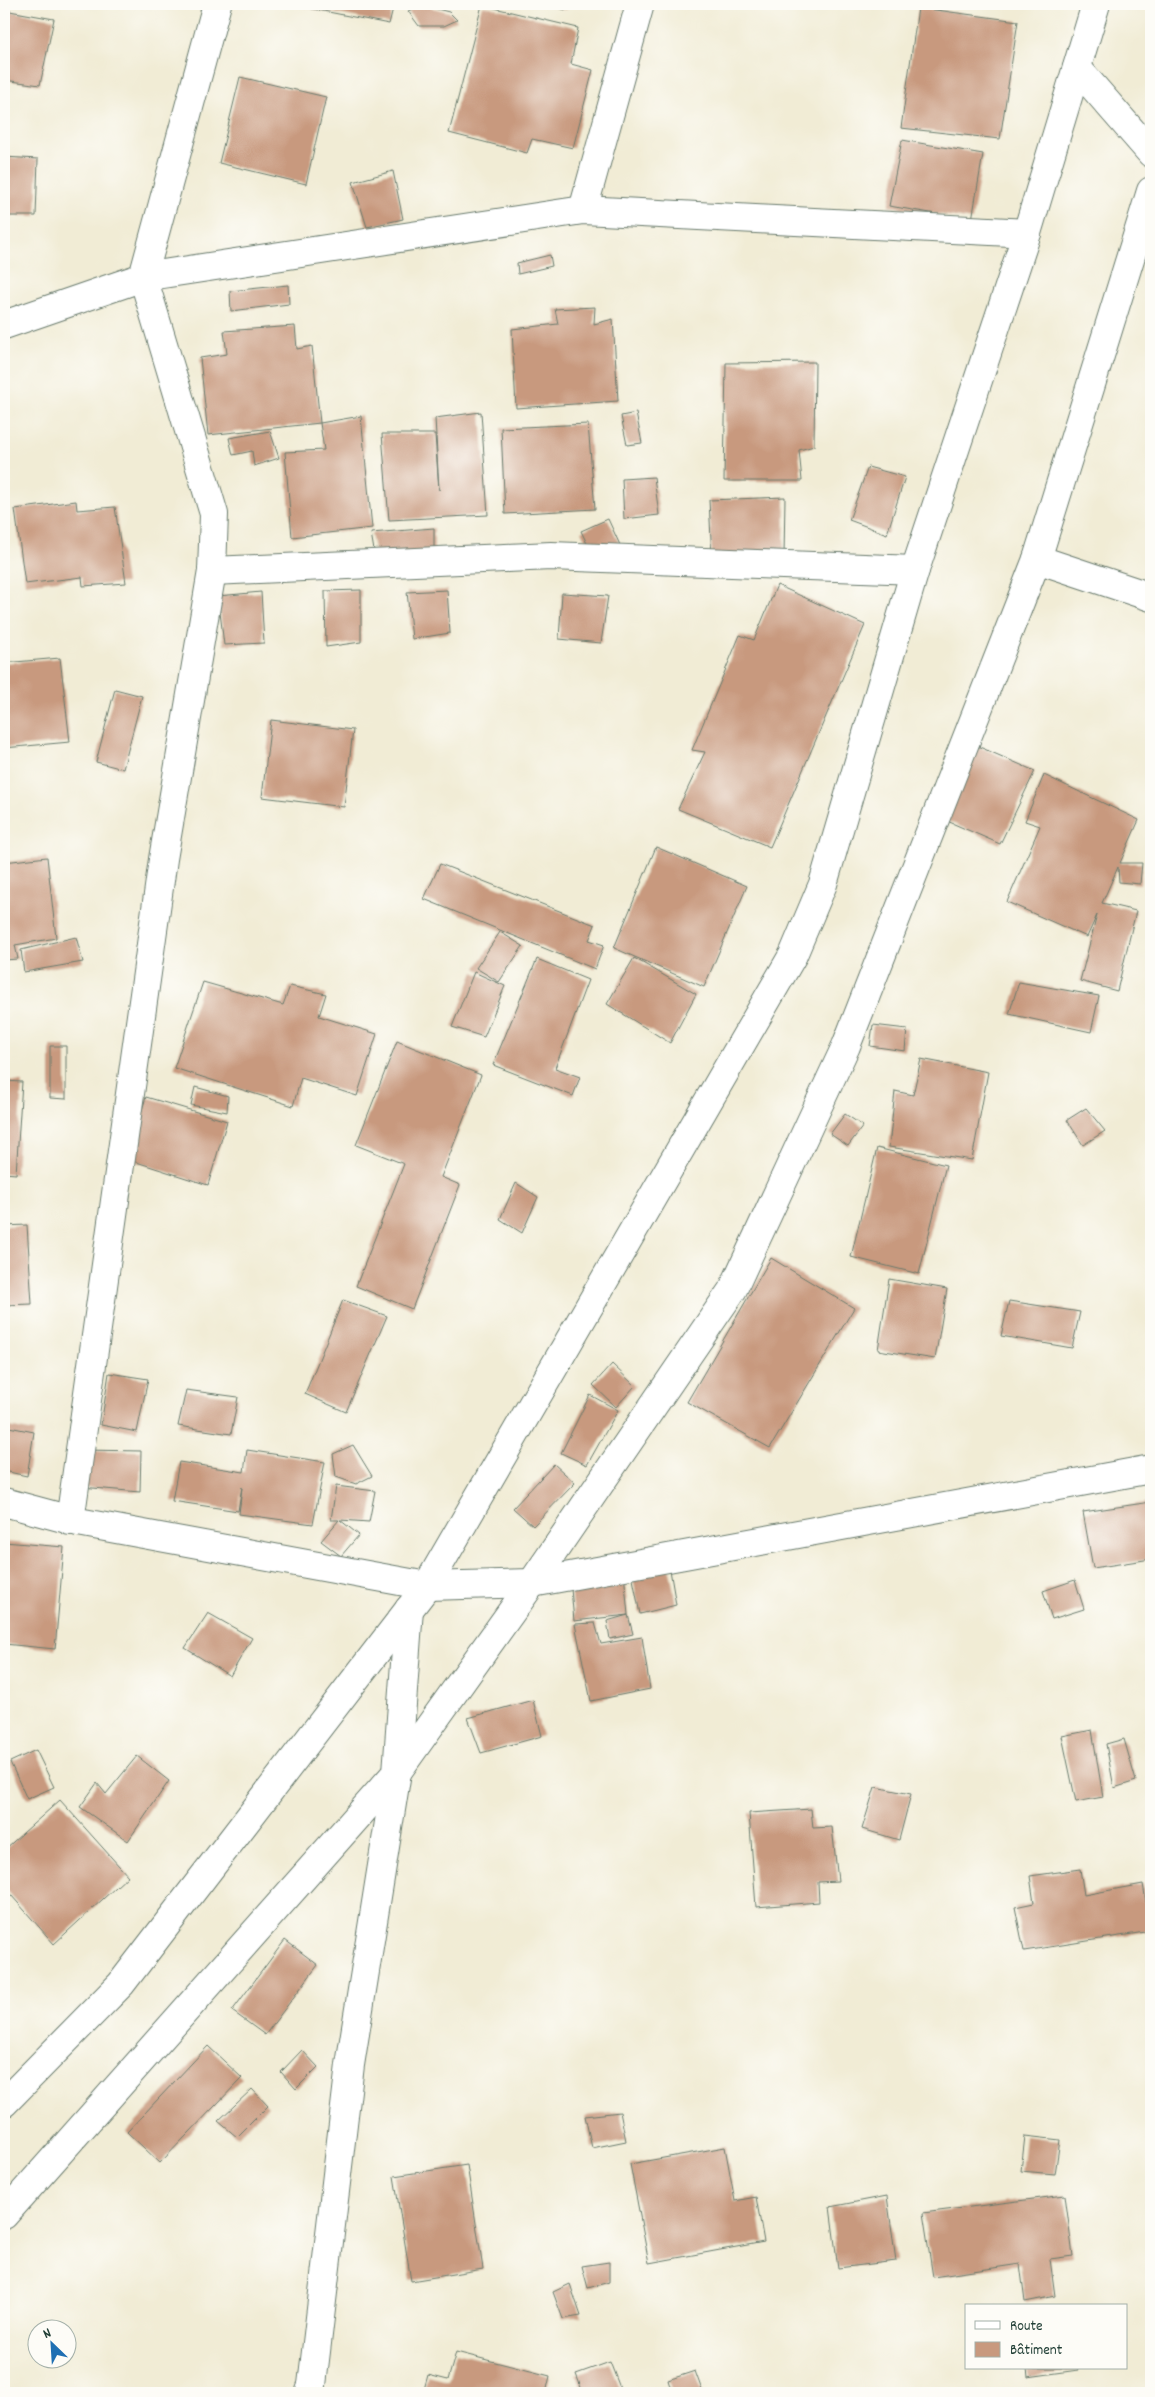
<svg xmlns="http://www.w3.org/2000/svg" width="1155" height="2397" font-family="Dekko,sans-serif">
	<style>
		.building { fill: #c8997e }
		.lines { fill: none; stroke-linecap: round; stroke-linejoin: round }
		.minor-casing { stroke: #687a6c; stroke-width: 30 }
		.trunk-casing { stroke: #687a6c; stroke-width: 30 }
		.minor { stroke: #fff; stroke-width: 28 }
		.trunk { stroke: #fff; stroke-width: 28 }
	</style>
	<rect width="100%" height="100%" fill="#fdfcf7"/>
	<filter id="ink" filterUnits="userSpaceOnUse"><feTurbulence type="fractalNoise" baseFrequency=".02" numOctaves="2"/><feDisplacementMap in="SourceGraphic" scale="10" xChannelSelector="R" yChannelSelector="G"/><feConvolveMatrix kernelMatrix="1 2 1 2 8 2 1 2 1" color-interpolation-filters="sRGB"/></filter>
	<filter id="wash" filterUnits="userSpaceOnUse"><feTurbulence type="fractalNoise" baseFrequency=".0096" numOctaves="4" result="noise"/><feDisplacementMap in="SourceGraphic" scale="20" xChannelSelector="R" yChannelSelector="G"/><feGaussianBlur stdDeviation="1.12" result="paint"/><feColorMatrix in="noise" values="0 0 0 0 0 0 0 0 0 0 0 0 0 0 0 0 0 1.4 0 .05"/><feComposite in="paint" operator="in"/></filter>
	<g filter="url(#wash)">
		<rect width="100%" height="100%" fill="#f1ecd5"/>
		<g id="blocks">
			<g class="building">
				<path d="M288 4H394L389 24Z"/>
				<path d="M543 4H567L566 10Z"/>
				<path d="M893 4H948V9H928L1018 21 1000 139 901 128 918 8 893 6Z"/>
				<path d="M421 5 449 12 457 20 444 26H419L408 11Z"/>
				<path d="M482 5 578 28 571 64 593 70 573 148 532 139 527 153 449 133Z"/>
				<path d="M4 10 54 19 40 85 4 80Z"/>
				<path d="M240 77 326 97 306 184 219 163Z"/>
				<path d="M902 140 983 154 972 220 889 206Z"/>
				<path d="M4 157 38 159 36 216H4Z"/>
				<path d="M393 171 403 219 367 227 353 182Z"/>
				<path d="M550 255 552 266 518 274 517 263Z"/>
				<path d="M288 285 289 304 231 311 230 291Z"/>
				<path d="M595 307 594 324 613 319 618 401 516 408 512 329 558 324 555 309Z"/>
				<path d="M295 326 297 349 312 346 320 423 208 435 200 358 227 354 224 331Z"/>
				<path d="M815 362 814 446 799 450 802 481H724L726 363Z"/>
				<path d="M481 412 488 515 389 520 382 434H435L439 490 435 418Z"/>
				<path d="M636 413 642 443 627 445 621 416Z"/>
				<path d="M361 416 372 528 292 537 285 452 324 450 320 423Z"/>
				<path d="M588 424 595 509 505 514 501 428Z"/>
				<path d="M270 431 279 458 254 466 252 451 233 455 229 438Z"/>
				<path d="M868 467 905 477 887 534 849 520Z"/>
				<path d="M654 477 659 515 624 519 622 479Z"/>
				<path d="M785 497 784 557 712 559 709 500Z"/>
				<path d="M76 501 77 510 115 507 126 583 83 586 82 577 25 584 15 509Z"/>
				<path d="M608 519 620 545 594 558 581 531Z"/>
				<path d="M434 528V556L376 562 371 533Z"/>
				<path d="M777 585 865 625 770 847 678 809 705 752 692 750 740 635 754 640Z"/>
				<path d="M361 590V642L326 647 325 591Z"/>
				<path d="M447 590 450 633 412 639 407 592Z"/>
				<path d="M261 592 264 643 224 645 218 596Z"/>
				<path d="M562 593 608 596 601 643 559 639Z"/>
				<path d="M60 658 70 742 4 748V663Z"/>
				<path d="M115 689 142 696 123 769 96 762Z"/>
				<path d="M271 720 353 730 344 807 262 797Z"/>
				<path d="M968 742 1035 771 1000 844 938 817Z"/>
				<path d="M1044 775 1139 820 1120 863H1142L1140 884 1119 882 1118 867 1102 903 1136 911 1117 991 1080 981 1097 915 1087 937 1007 902 1040 826 1025 821Z"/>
				<path d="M656 847 747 886 704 987 614 948Z"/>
				<path d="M47 857 56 938 15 945 18 959 4 960V862Z"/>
				<path d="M440 864 595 925 589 940 604 945 595 969 424 899Z"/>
				<path d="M500 932 523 946 499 982 476 968Z"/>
				<path d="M76 937 83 962 24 972 21 950Z"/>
				<path d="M634 958 696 994 670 1043 607 1004Z"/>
				<path d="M537 959 588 980 555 1068 580 1077 573 1096 493 1065Z"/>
				<path d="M474 972 505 986 484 1037 452 1027Z"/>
				<path d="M203 982 283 1005 290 986 326 994 319 1016 377 1034 357 1096 301 1078 293 1106 174 1068Z"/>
				<path d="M1019 982 1099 996 1091 1032 1009 1014Z"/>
				<path d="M873 1025 907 1029 905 1051 870 1046Z"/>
				<path d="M397 1041 481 1075 441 1177 460 1185 412 1309 356 1286 404 1164 356 1145Z"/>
				<path d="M50 1046H66V1099L50 1098Z"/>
				<path d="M921 1059 988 1072 972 1160 889 1147 895 1091 913 1095Z"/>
				<path d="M4 1081 22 1082 16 1174 4 1173Z"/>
				<path d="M195 1087 228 1096 227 1112 191 1105Z"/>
				<path d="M146 1097 227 1121 208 1185 127 1159Z"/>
				<path d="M1086 1108 1105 1131 1083 1145 1067 1120Z"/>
				<path d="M845 1114 863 1126 848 1146 830 1134Z"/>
				<path d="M877 1148 946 1165 919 1274 851 1257Z"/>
				<path d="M516 1183 538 1197 522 1233 500 1219Z"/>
				<path d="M27 1225 32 1304 4 1305V1226Z"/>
				<path d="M771 1258 854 1308 770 1448 687 1402Z"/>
				<path d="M889 1279 947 1289 935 1359 878 1350Z"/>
				<path d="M343 1300 387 1316 346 1412 305 1394Z"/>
				<path d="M1009 1301 1080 1312 1072 1348 1001 1336Z"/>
				<path d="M612 1364 635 1386 616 1407 593 1385Z"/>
				<path d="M109 1373 148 1379 137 1432 101 1425Z"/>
				<path d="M186 1390 238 1397 231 1434 178 1426Z"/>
				<path d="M590 1395 618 1410 587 1465 561 1453Z"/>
				<path d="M4 1426 34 1432 27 1476 4 1471Z"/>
				<path d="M353 1445 372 1476 356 1484 336 1477 333 1454Z"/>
				<path d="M84 1450 141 1451 140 1492 81 1487Z"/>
				<path d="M247 1450 325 1462 313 1524 239 1514 242 1487 238 1511 172 1501 179 1462 244 1472Z"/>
				<path d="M554 1464 575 1483 533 1526 513 1508Z"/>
				<path d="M336 1486 375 1491 369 1522 340 1520 359 1535 341 1556 321 1541 339 1520H331Z"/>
				<path d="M1151 1502V1559L1093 1568 1083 1512Z"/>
				<path d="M4 1542 64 1547 55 1649 4 1644Z"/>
				<path d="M669 1564 676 1605 640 1614 631 1569Z"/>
				<path d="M624 1573 628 1615 574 1621 570 1578Z"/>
				<path d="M1075 1580 1084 1609 1052 1619 1043 1591Z"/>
				<path d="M208 1613 252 1638 230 1676 185 1648Z"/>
				<path d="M628 1615 633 1634 610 1639 607 1621Z"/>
				<path d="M595 1623 601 1644 642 1637 650 1689 591 1701 575 1624Z"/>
				<path d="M533 1700 542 1736 481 1753 468 1718Z"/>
				<path d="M1092 1730 1103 1797 1076 1802 1062 1736Z"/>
				<path d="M1124 1739 1136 1781 1114 1788 1106 1744Z"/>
				<path d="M36 1750 54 1787 27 1799 10 1762Z"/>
				<path d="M137 1756 169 1781 128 1841 80 1807 97 1783 106 1794Z"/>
				<path d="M875 1787 911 1794 899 1840 862 1829Z"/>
				<path d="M60 1800 128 1876 54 1944 4 1887V1850Z"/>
				<path d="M811 1809 813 1828 832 1827 838 1881 818 1882 819 1902 756 1907 749 1813Z"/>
				<path d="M1080 1869 1084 1895 1143 1884 1151 1931 1024 1951 1015 1907 1034 1903 1030 1876Z"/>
				<path d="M285 1940 318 1965 265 2035 232 2011Z"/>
				<path d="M208 2046 242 2078 160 2163 127 2132Z"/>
				<path d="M302 2050 318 2067 296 2089 281 2072Z"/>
				<path d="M252 2089 268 2106 237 2137 218 2121Z"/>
				<path d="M620 2112 626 2141 592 2148 585 2116Z"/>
				<path d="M1025 2136 1060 2140 1055 2174 1021 2171Z"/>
				<path d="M725 2147 735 2201 756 2197 764 2242 649 2263 630 2164Z"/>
				<path d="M467 2165 483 2269 411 2281 394 2176Z"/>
				<path d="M1065 2195 1073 2256 1050 2259 1055 2296 1025 2302 1020 2264 933 2277 923 2213Z"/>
				<path d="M887 2196 896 2261 838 2268 830 2207Z"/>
				<path d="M609 2262V2282L588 2288 582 2266Z"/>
				<path d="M570 2284 581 2316 563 2319 553 2292Z"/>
				<path d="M456 2352 550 2376 546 2393H423L428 2375 448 2380Z"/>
				<path d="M610 2362 622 2393H583L576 2374Z"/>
				<path d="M1027 2368H1077L1078 2370 1028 2377Z"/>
				<path d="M695 2371 703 2393H672L668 2380Z"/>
			</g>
		</g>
	</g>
	<g filter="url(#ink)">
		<use href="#blocks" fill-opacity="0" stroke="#687a6c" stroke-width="1"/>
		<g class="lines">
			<defs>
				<g id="minor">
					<path d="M1077 68 1151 153"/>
					<path d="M583 210 640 4"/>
					<path d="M4 325 143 277 583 210 1027 233"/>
					<path d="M1037 559 1151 597"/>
					<path d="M212 571 551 556 915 570"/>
					<path d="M4 1502 78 1522 427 1586 532 1583 1151 1469"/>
					<path d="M70 1521 163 859 212 571 214 514 143 277 217 4"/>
					<path d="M4 2215 397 1772 532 1583 733 1289 846 1046 1037 559 1151 191"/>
					<path d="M309 2393 312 2385 350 2065 397 1772 409 1609"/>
				</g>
				<path id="trunk" d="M4 2103 121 1984 427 1586 793 955 823 884 915 570 1027 233 1096 4"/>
			</defs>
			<use href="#minor" class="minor-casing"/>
			<use href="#trunk" class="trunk-casing"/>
			<use href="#minor" class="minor"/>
			<use href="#trunk" class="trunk"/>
		</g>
	</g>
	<rect width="1155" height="2397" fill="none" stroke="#fdfcf7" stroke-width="20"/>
	<rect x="965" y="2304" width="162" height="65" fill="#fdfcf7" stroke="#a4b0a9"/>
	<rect x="975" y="2321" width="25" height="8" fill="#ffffff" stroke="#a4b0a9"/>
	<text x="1010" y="2330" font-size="15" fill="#1f3d34">Route</text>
	<rect x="975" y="2342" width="25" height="15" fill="#c8997e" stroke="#a4b0a9"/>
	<text x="1010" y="2354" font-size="15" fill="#1f3d34">Bâtiment</text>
	<g transform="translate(52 2344) rotate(335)"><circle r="24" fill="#fdfcf7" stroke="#a4b0a9"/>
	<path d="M0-4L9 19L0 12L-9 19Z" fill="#1f6fb2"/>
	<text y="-8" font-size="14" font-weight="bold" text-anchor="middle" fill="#1f3d34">N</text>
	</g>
</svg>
